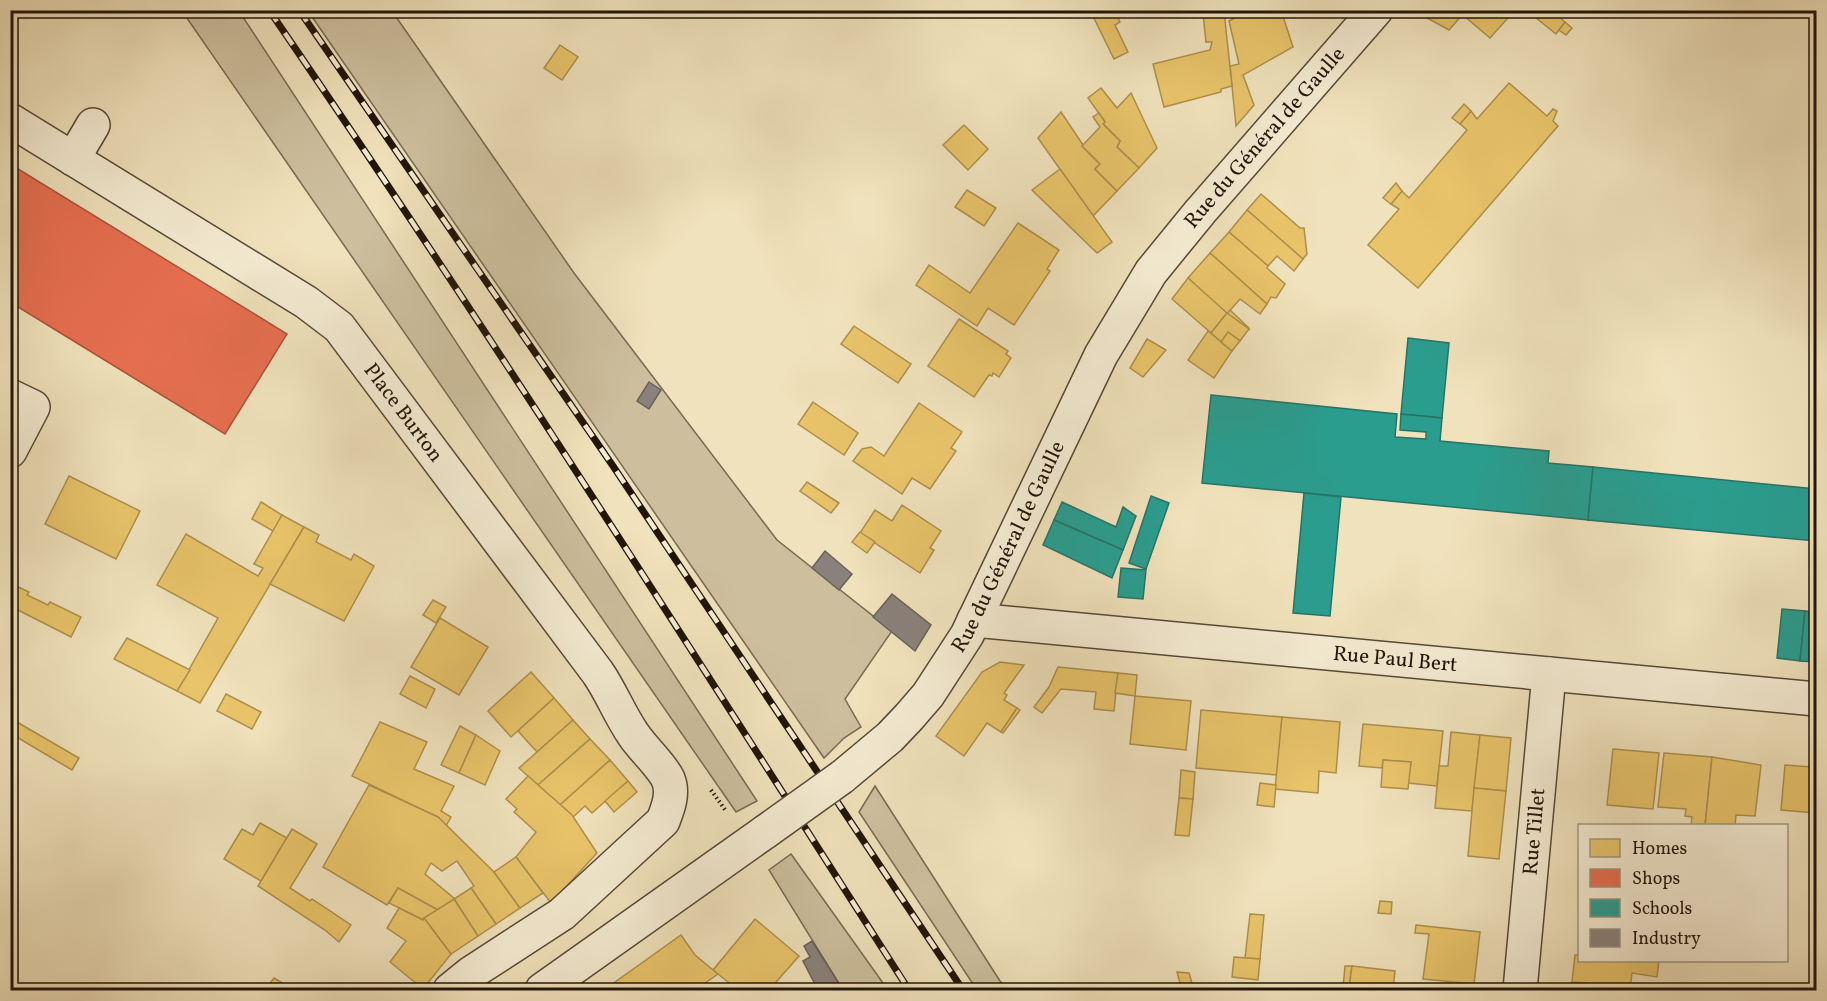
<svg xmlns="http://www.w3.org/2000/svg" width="1827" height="1001" font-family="Vollkorn,serif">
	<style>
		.green { fill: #cdbf9e; stroke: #776a54; stroke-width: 1.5 }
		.homes { fill: #e9c46a; stroke: #ad8f4d; stroke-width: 1.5 }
		.shops { fill: #e76f51; stroke: #ac543b; stroke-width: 1.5 }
		.schools { fill: #2a9d8f; stroke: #277467; stroke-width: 1.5 }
		.industry { fill: #8a817c; stroke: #6a605a; stroke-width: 1.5 }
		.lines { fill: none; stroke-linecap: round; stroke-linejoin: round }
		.minor-casing { stroke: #554836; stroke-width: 36 }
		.path { stroke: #211409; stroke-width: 4; stroke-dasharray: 1.5 3; stroke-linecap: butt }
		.minor { stroke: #f5ecd3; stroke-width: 33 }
		.rail-casing { stroke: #211409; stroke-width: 7 }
		.rail { stroke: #f5ecd3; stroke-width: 4.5; stroke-dasharray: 14; stroke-linecap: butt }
		.minor-bridge-casing { stroke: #554836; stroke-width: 36; stroke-linecap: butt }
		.minor-bridge { stroke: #f5ecd3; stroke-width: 33 }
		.labels { text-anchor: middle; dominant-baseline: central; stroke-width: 6; stroke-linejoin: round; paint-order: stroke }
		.street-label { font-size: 21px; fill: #211409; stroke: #f5ecd3 }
	</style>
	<rect width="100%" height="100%" fill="#f0e2bc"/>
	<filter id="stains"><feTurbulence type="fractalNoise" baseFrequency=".00333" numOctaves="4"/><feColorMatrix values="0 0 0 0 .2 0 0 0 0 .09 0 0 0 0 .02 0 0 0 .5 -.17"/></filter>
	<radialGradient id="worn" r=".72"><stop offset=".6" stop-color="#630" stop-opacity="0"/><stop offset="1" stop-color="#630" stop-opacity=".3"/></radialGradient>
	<g class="green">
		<path d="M182 11H239L757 801 736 812Z"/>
		<path d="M308 11H392L574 273 777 540 892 631 845 699 861 727 844 738 824 758Z"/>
		<path d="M875 786 1000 981 1008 990H977L859 812Z"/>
		<path d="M791 854 888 990H843L769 870Z"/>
	</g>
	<g class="homes">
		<path d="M1090 10H1114L1120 22 1115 25 1128 52 1114 59Z"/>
		<path d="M1249 10H1281L1293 47 1243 75 1254 105 1236 126 1230 66 1239 64 1229 21Z"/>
		<path d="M1420 10H1457L1462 15 1449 30 1418 13Z"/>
		<path d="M1457 10H1515L1490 38Z"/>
		<path d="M1540 10H1551L1565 22 1556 34 1535 17Z"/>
		<path d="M1224 11 1232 86 1221 89V92L1164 107 1153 64 1210 50 1212 42H1206L1203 14Z"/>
		<path d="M1565 22 1572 28 1566 35 1559 30Z"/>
		<path d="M560 45 578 57 562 80 544 68Z"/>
		<path d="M1509 83 1547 116 1553 109 1557 111 1553 121 1558 126 1418 288 1368 245 1399 209 1391 204 1402 191 1409 198 1467 130 1460 124 1471 111 1477 119Z"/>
		<path d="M1101 88 1117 108 1131 93 1157 148 1139 168 1117 147 1120 141 1103 124 1105 122 1088 98Z"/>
		<path d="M1464 104 1471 111 1460 124 1452 118Z"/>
		<path d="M1061 112 1083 145 1082 146 1100 164 1095 169 1117 191 1093 216 1038 138Z"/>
		<path d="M1099 113 1105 122 1103 124 1120 141 1117 147 1139 168 1117 191 1095 169 1100 164 1082 146 1100 127 1093 117Z"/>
		<path d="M964 125 988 149 968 170 943 145Z"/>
		<path d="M1060 169 1112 242 1097 253 1032 190Z"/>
		<path d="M1396 183 1402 191 1391 204 1383 198Z"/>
		<path d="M967 190 996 208 984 226 955 207Z"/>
		<path d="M1261 194 1300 228H1304L1307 254 1303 259 1247 210Z"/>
		<path d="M1247 210 1303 259 1294 271 1277 256 1268 266 1229 232Z"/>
		<path d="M1018 223 1059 250 1047 269 1050 271 1014 325 988 308 977 326 916 285 929 265 970 293Z"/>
		<path d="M1229 232 1268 266 1267 268 1285 284 1276 298 1271 297 1267 304 1210 253Z"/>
		<path d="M1210 253 1267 304 1260 314 1240 299 1227 314 1188 278Z"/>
		<path d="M1188 278 1227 313 1211 333 1172 299Z"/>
		<path d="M1230 310 1249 328V329L1227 314Z"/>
		<path d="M1227 313 1249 329 1240 341 1228 332 1221 342 1211 333Z"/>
		<path d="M959 319 1008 351 1006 354 1011 358 999 377 993 373 992 376 989 375 974 397 928 366Z"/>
		<path d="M854 326 911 364 898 383 841 344Z"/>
		<path d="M1208 331 1232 351 1214 378 1188 360Z"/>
		<path d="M1228 332 1240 341 1232 351 1221 342Z"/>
		<path d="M1147 339 1166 350 1143 377 1130 368Z"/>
		<path d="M813 402 858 433 844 455 798 424Z"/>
		<path d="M919 403 962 432 951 448 956 451 930 489 912 478 902 494 853 461 862 449 871 447 884 456Z"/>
		<path d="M69 476 140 511 116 559 45 524Z"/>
		<path d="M807 482 839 503 831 513 800 491Z"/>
		<path d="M261 502 282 515 273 531 252 519Z"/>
		<path d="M902 505 941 531 930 548 934 550 920 573 860 533 875 510 892 521Z"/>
		<path d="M282 515 304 527 200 703 177 691 218 618 157 585 186 534 258 576 263 568 254 564Z"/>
		<path d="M304 527 319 535 316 542 351 560 354 554 374 566 344 621 270 584Z"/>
		<path d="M860 532 875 542 867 553 852 542Z"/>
		<path d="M10 583 29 592 27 595 48 605 50 602 81 617 71 637 10 606Z"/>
		<path d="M433 600 446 607 436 623 423 615Z"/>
		<path d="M440 618 488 647 459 695 411 667Z"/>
		<path d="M127 638 190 670 177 691 114 659Z"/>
		<path d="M1000 662 1024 665 1004 693 1007 695 1004 700 1017 708 1001 732 987 723 964 756 936 736 982 672Z"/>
		<path d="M1058 667 1118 673 1114 711 1094 709 1096 692 1061 689 1042 713 1034 707 1049 687Z"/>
		<path d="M531 672 554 698 511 737 488 711Z"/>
		<path d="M1118 673 1137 675 1135 696 1115 693Z"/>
		<path d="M410 676 435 689 426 708 400 694Z"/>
		<path d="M226 694 261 712 252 729 217 711Z"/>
		<path d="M1135 696 1191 701 1186 750 1130 744Z"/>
		<path d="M554 698 573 720 537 752 518 731Z"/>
		<path d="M1017 708 1020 710 1003 733 1001 732Z"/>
		<path d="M1201 710 1282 717 1277 775 1196 768Z"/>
		<path d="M1282 717 1340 722 1336 773 1319 771 1318 793 1275 789Z"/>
		<path d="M10 718 79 758 72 770 10 733Z"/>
		<path d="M573 720 590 739 538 785 519 768Z"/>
		<path d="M380 722 427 742 414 769 454 786 441 811 451 817 446 826 438 817 352 776Z"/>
		<path d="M1363 724 1443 731 1437 786 1408 783 1411 762 1383 760 1382 768 1359 766Z"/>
		<path d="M460 726 476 735 459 773 441 765Z"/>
		<path d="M1451 732 1480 735 1472 811 1435 808 1439 766H1448Z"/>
		<path d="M476 735 500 751 485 785 459 773Z"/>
		<path d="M1480 735 1511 738 1506 791 1474 788Z"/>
		<path d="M590 739 610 760 560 805 538 785Z"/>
		<path d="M1613 749 1659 753 1653 809 1607 805Z"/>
		<path d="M1664 753 1712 757 1705 826H1691L1692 817 1685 816 1686 809 1658 807Z"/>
		<path d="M1712 757 1761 765 1755 816 1736 815 1735 826H1705Z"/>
		<path d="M610 760 628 781 592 813 585 806 573 817 560 805Z"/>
		<path d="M1383 760 1411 762 1408 789 1381 787Z"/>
		<path d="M1812 761H1816V813L1781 810 1785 765 1812 767Z"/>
		<path d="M1181 770 1195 772 1193 799 1179 798Z"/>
		<path d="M528 776 572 815 597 853 551 903 516 857 536 832 514 812 517 809 506 799Z"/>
		<path d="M628 781 637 792 614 812 605 801Z"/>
		<path d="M1260 783 1276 785 1274 807 1257 805Z"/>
		<path d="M369 785 438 817 494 872 520 908 496 924 471 888 474 886 457 861 442 871 431 863 425 874 455 899 438 910 398 888 387 905 323 867Z"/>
		<path d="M1474 788 1506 791 1499 859 1468 856Z"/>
		<path d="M1179 798 1193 799 1189 836 1175 835Z"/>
		<path d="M260 823 287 838 261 881 224 859 242 829 253 835Z"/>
		<path d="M292 829 317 844 290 888 310 901 312 899 351 925 339 942 325 930 258 886Z"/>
		<path d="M516 857 543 893 520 908 494 872Z"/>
		<path d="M398 888 438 910 423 920 389 903Z"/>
		<path d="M471 888 496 924 478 936 454 899Z"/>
		<path d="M454 899 478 936 451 954 424 918Z"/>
		<path d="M1380 901 1392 902 1391 914 1378 913Z"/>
		<path d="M399 908 423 920 424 918 451 954 423 989 390 962 406 941 387 928Z"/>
		<path d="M1250 914 1264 915 1260 959 1245 958Z"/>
		<path d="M755 919 799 956 769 990H738L713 970Z"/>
		<path d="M1416 925 1480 932 1474 984 1423 979 1429 934 1415 933Z"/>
		<path d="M681 935 695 955 718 974 695 990H604Z"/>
		<path d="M1580 942V960H1659L1657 977 1632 973 1630 990H1587L1588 983 1572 982 1575 955H1578Z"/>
		<path d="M1234 957 1260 959 1258 980 1232 977Z"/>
		<path d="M1345 966H1352L1349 989 1343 988Z"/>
		<path d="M1352 966 1395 971 1393 990 1349 989Z"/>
		<path d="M1177 972 1189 973 1194 990H1182Z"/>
		<path d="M274 978 294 990H265Z"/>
	</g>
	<path class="shops" d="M10 164 287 334 225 434 10 302Z"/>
	<g class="schools">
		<path d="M1408 338 1449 343 1442 418 1401 414Z"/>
		<path d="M1211 395 1397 414 1395 437 1426 439V432L1400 430 1401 414 1442 418 1440 441 1549 451 1548 463 1593 467 1588 520 1202 483Z"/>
		<path d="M1593 467 1816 489V541L1588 520Z"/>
		<path d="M1304 493 1341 497 1330 616 1293 613Z"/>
		<path d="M1151 496 1169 503 1146 569 1129 563Z"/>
		<path d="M1062 502 1116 527 1123 507 1136 516 1123 550 1054 520Z"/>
		<path d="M1054 520 1123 550 1112 578 1043 545Z"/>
		<path d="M1121 568 1146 570 1143 599 1118 597Z"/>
		<path d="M1782 609 1805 611 1800 661 1777 658Z"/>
		<path d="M1805 611 1816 612V662L1800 661Z"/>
	</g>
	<g class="industry">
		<path d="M649 382 661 390 649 409 637 401Z"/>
		<path d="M825 551 852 574 839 590 812 568Z"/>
		<path d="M892 594 931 625 915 651 873 617Z"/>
		<path d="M812 941 841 987 834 990H818L803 961 810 957 804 946Z"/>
	</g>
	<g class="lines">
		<defs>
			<g id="minor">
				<path id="s1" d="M10 120 306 302 339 327 598 673C611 692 620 715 633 734 642 748 662 766 668 779 674 793 668 808 663 821L562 914 471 973 450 990"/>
				<path d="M73 159 93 125"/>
				<path d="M10 396 33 407 10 451"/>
				<path id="s2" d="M974 620 1816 699"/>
				<path id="s3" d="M842 777 890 737 909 717 928 695 967 635 1101 355 1151 272 1200 212 1376 10"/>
				<path d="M542 990 765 832"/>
				<path id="s4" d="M1520 990 1549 674"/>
			</g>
		</defs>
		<use href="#minor" class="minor-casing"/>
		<path class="path" d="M711 790 726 811"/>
		<use href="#minor" class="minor"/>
		<defs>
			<g id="rail">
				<path d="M269 10C490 332 699 662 909 990"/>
				<path d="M299 10 613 466 963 990"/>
			</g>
		</defs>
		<use href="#rail" class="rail-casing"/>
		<use href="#rail" class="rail"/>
		<defs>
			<path id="minor-bridge" d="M765 832 842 777"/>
		</defs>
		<use href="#minor-bridge" class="minor-bridge-casing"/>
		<use href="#minor-bridge" class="minor-bridge"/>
	</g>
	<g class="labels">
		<g class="street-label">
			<text stroke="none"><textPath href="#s3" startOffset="774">Rue du Général de Gaulle</textPath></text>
			<text stroke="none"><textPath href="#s1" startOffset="496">Place Burton</textPath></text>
			<text stroke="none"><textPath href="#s3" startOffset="288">Rue du Général de Gaulle</textPath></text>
			<text stroke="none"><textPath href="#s2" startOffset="423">Rue Paul Bert</textPath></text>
			<text stroke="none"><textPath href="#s4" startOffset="159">Rue Tillet</textPath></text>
		</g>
	</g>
	<rect width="1827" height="1001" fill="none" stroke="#f0e2bc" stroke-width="36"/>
	<rect x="12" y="12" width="1803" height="977" fill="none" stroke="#211409" stroke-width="3"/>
	<rect x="18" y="18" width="1791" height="965" fill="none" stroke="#211409" stroke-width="1.5"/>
	<rect x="1578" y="824" width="210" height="138" fill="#f5ecd3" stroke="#a09682" stroke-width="1.5"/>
	<rect x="1590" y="839" width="30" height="18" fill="#e9c46a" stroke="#a09682" stroke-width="1.5"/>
	<text x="1632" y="854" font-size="18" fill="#211409">Homes</text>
	<rect x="1590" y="869" width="30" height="18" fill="#e76f51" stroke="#a09682" stroke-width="1.5"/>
	<text x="1632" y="884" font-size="18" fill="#211409">Shops</text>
	<rect x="1590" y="899" width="30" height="18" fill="#2a9d8f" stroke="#a09682" stroke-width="1.5"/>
	<text x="1632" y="914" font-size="18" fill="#211409">Schools</text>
	<rect x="1590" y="929" width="30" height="18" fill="#8a817c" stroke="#a09682" stroke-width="1.5"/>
	<text x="1632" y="944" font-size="18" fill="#211409">Industry</text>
	<rect width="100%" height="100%" filter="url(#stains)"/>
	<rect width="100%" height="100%" fill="url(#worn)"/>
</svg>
